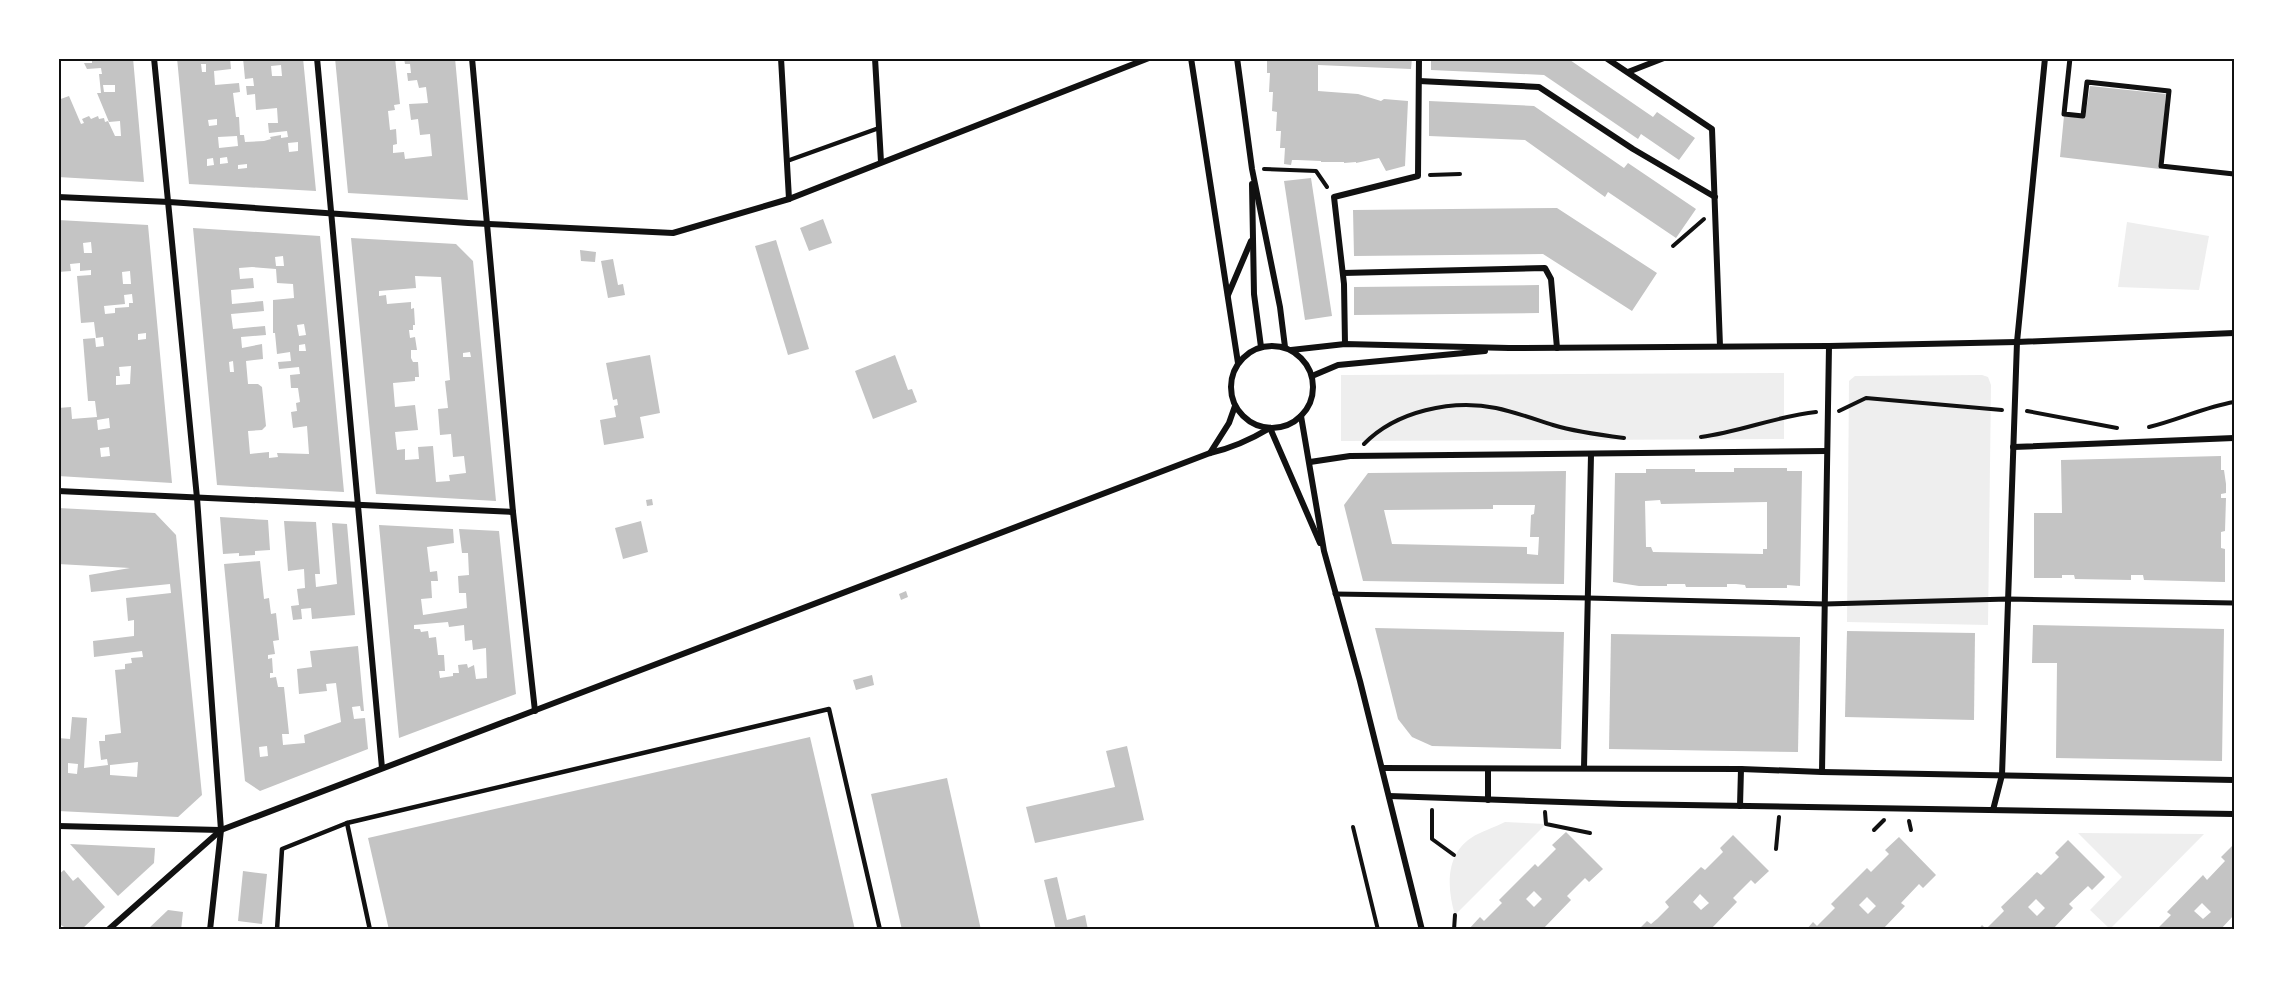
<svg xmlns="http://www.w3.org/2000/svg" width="2293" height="988" font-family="'Exo 2',sans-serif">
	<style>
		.green { fill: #eee }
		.building { fill: #c4c4c4; fill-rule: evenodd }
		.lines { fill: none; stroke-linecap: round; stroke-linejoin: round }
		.path { stroke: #111; stroke-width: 4 }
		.service { stroke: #111; stroke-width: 4.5 }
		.pedestrian { stroke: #111; stroke-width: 5 }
		.minor { stroke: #111; stroke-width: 6 }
		.neatline { fill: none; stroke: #111; stroke-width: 2 }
	</style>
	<rect width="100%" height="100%" fill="#fff"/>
	<g class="green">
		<path d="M2127 222 2209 236 2199 290 2118 287Z"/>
		<path d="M1784 373V439L1341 441V375Z"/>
		<path d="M1982 375 1988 377 1991 385 1988 625 1847 622 1849 381 1855 376Z"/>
		<path d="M1505 822 1546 824 1455 915C1447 889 1445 855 1471 838 1481 831 1494 828 1505 822Z"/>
		<path d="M2078 833 2204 834 2110 929 2090 910 2122 877Z"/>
	</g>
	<g class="building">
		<path d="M92 58H133L144 182 58 177V100L69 96 81 124 84 123 82 119 89 116 91 119 98 116 99 119 104 118 105 122 108 121 115 136H121L120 121 109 122 97 93H101L99 74H102L101 68 87 69 84 63H92ZM103 85H115V92H104Z"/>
		<path d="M177 58H230L231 69 214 71 215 85 239 83 240 92 233 93 236 117H239L240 135H244L245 142 264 141 271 139 270 137 281 135V138L288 137 287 131 269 133 268 123H278L277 108 256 110 255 94 247 95 246 86H254L253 78 245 79 243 58H303L316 191 189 184ZM201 64H206V72H202ZM281 65 282 76H272L271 66ZM217 119V125L209 126 208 120ZM237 136 238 146 219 148 218 137ZM298 142V151L289 152 288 143ZM227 157 228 163 220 164V158ZM213 158 214 165 207 166V159ZM247 164V168L238 169V165Z"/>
		<path d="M335 58H395L400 104 394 105 395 110 388 111 390 130 396 129 397 144 393 145V153L404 152 405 159 432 156 430 134 420 135 418 119 411 120 409 104 428 103 426 87 419 88 417 80 408 81 407 73H411L410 64H405L404 58H455L468 200 348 193Z"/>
		<path d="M1267 58H1412L1411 69 1318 65V91L1358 94 1381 101 1384 99 1408 101 1405 166 1386 171 1379 158 1356 163V162L1344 163V162H1321V161L1297 160H1292L1291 165 1284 164 1285 148H1280L1281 131H1276L1277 112 1272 111 1273 92H1269L1270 73H1267Z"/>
		<path d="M1431 58H1567L1653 117 1657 112 1695 138 1679 160 1641 134 1638 139 1544 75 1431 70Z"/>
		<path d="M2090 86 2166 94 2160 169 2060 157 2064 116 2085 118Z"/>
		<path d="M1429 101 1534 106 1624 168 1628 163 1696 209 1676 238 1608 192 1605 197 1525 140 1429 136Z"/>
		<path d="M1311 178 1332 316 1305 320 1284 181Z"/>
		<path d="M1557 208 1657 273 1632 311 1543 254 1354 256 1353 210Z"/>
		<path d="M823 219 832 243 809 251 800 228Z"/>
		<path d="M58 220 148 225 172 483 58 476V408L71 407 72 419 97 417 95 401H88L83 339 95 338 96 347 104 346 103 337 96 338 94 322 81 323 77 276 91 275V270L80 271V263L70 264 71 271 58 272ZM91 242 92 253H84L83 243ZM130 271 131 284H123L122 272ZM132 294 133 303H129V307L115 308V313L105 314 104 306 125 304 124 295ZM146 333V339L138 340V334ZM131 366 130 384 116 385V376H120L119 367ZM109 418 110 428 98 430 97 420ZM109 447 110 456 101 457 100 448Z"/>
		<path d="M193 228 320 236 344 492 217 485ZM283 256 284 266H276L275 257ZM252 267 276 269 277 283 293 284 294 298 273 300V333H275L277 354 290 352 291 361 278 362 279 369 299 367 300 374 290 375 291 388H298L300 402 296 403 297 411 291 412 293 428 307 426 309 454 277 453 278 457 269 458V452L250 454 248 431 262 430 266 426 262 387 258 384H248L246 361 263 359 262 344 242 348 241 337 266 335 265 326 233 329 231 314 264 311 263 301 232 304 231 290 254 288 253 278 240 279 239 268ZM304 324 306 335 299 336 297 325ZM305 344 306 351H299V345ZM233 361 234 372H230L229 362Z"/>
		<path d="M351 238 456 244 473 261 496 501 376 494ZM415 276 441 277 450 380 445 381 448 408 438 409 440 435 451 434 453 457 464 456 466 473 449 475 450 481 436 482 433 446 418 447 419 459 405 460V449L397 450 395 432 418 430 415 405 395 407 393 383 415 381V377H419L418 362H413L411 358V350H417L415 337 410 338 409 330H413V325H415L414 308 411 309V302L387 304 386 295 379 296V291L416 288ZM470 352 471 357H463V353Z"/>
		<path d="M776 240 809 349 788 355 755 246Z"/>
		<path d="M580 250 596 252 595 262 581 261Z"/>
		<path d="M613 259 618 285 623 284 625 295 608 298 601 261Z"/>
		<path d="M1539 285V313L1354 315V287Z"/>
		<path d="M650 355 660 413 640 417 644 438 604 445 600 420 616 417 614 406 618 405 617 399 613 400 606 363Z"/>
		<path d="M895 355 908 390 912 389 917 402 873 419 855 371Z"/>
		<path d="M2221 456V470H2224L2226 484V493L2221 494V498H2226L2225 531 2221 532V548L2225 549V582L2144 580 2143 575H2131V580L2075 579 2074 575H2062V578H2034V513H2062L2061 460Z"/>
		<path d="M1734 468H1787V471H1802L1800 586 1787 585V588H1746L1745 585 1736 584H1727V587H1686L1685 584H1667V586H1639L1613 582 1615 473H1646V469H1695V472H1734ZM1660 500 1661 504 1767 502V549H1763V554L1653 552 1651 547H1646L1645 501Z"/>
		<path d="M1566 471 1564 584 1363 581 1344 505 1368 473ZM1493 505H1535L1534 514 1531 515 1530 537H1539L1538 555 1527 554V547L1392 544 1384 510 1493 509Z"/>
		<path d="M652 499 653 505 647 506 646 500Z"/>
		<path d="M58 508 155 513 176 535 202 795 178 817 58 811V738L70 739 72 717 87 718 84 768 108 765 107 759 101 760 99 741H105V735L121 733 115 670 125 669V664L132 663 131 658 143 657 142 651 94 657 93 641 134 636V620L128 621 126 598 171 593 170 584 91 592 89 575 130 568 58 564ZM138 762 137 777 110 775V765ZM68 763 78 764 77 774 68 773Z"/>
		<path d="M220 517 268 520 270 550 255 551V555L239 556V553L223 554Z"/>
		<path d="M284 521 316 522 320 574H315L316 587 337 584 332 523 347 524 355 615 312 619 311 608 301 609 302 619 293 620 291 606 299 605 297 589 305 588 304 569 288 571Z"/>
		<path d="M641 521 648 552 623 559 615 528Z"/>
		<path d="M379 525 453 529 454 543 427 547 430 572 437 571 438 581H431L432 598 421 599 423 615 467 608 466 593H459L458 576 469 575 468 553H462L459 529 499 531 516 694 399 738ZM448 622 449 627 464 625 465 641 472 640 473 650 486 648 487 678 476 679 474 665 468 668 467 664 458 665 459 673H453V676L440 678 439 671H445L444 655H438L436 637 429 638 428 631 421 632 420 629H414V625Z"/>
		<path d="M260 561 264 599 269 598 271 614 276 613 279 640 273 641 275 654 268 655V659L272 658 273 673H270V678L276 677 278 687H284L289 734H282L283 745 305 743 304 735 341 722 336 683 326 684 327 691 299 694 297 669 312 667 310 651 358 646 364 711H361L360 706 352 707 354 719 365 718 368 749 260 791 245 781 224 564ZM267 746 268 756 260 757 259 747Z"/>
		<path d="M906 591 908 597 901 600 899 594Z"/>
		<path d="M2033 625 2224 629 2222 761 2056 758 2057 663H2032Z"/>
		<path d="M1375 628 1564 632 1561 749 1432 746 1412 737 1398 719Z"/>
		<path d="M1847 631 1975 633 1974 720 1845 717Z"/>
		<path d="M1611 634 1800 637 1798 752 1609 749Z"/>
		<path d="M872 675 874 685 856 690 853 680Z"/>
		<path d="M810 737 855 930H389L368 838Z"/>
		<path d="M1127 746 1144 820 1035 843 1026 807 1115 787 1106 751Z"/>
		<path d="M947 778 981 930H902L871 794Z"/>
		<path d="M1566 832 1603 869 1589 882 1585 878 1567 896 1571 900 1542 930H1468L1480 917 1484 921 1502 903 1499 900 1535 864 1538 867 1556 849 1552 845ZM1534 891 1542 899 1534 907 1526 899Z"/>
		<path d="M1733 835 1769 871 1755 884 1751 880 1733 898 1737 902 1710 930H1638L1647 921 1651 924 1657 919 1669 907 1665 902 1701 867 1705 870 1723 852 1720 848ZM1700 894 1709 903 1701 910 1693 902Z"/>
		<path d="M1899 837 1936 875 1923 888 1919 884 1901 903 1905 906 1882 930H1806L1813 922 1817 926 1835 908 1831 904 1867 868 1871 872 1889 854 1885 850ZM1867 897 1876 906 1868 914 1859 905Z"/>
		<path d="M2068 840 2105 877 2092 890 2088 886 2069 904 2073 908 2052 930H1978L1982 925 1986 929 2004 911 2001 907 2037 872 2041 875 2059 857 2055 853ZM2036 899 2045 908 2037 916 2028 907Z"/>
		<path d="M70 844 155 848 154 863 118 896Z"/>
		<path d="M2234 844V915L2220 930H2156L2171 915 2167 912 2203 875 2207 880 2225 861 2221 857ZM2202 903 2211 912 2203 919 2194 911Z"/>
		<path d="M64 870 73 881 78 877 105 907 81 930H62L64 927 58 923V875Z"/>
		<path d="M243 871 267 874 262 924 238 921Z"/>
		<path d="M1057 877 1067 920 1085 915 1088 930H1056L1044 880Z"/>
		<path d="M168 910 183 912 181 930H147Z"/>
	</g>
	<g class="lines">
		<g class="path">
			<path d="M1264 169 1316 171 1327 187"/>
			<path d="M1430 175 1460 174"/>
			<path d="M1673 246 1704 219"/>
			<path d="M1839 411 1866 398 2002 410"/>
			<path d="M2027 411 2117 428"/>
			<path d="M2149 427C2178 420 2205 407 2234 402"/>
			<path d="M1701 437C1740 432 1777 416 1816 412"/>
			<path d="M1364 444C1396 411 1452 399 1496 408 1515 412 1534 419 1553 425 1576 432 1600 435 1624 438"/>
			<path d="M1432 810V839L1454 855"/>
			<path d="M1545 812 1546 824 1590 833"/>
			<path d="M1909 821 1911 830"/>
			<path d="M1353 827 1378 930"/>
			<path d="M1874 830 1884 820"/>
			<path d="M1776 849 1779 817"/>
			<path d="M1454 930 1455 915"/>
			<path d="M2110 930V929"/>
		</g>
		<g class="service">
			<path d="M787 161 879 128"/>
			<path d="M347 823 829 709 880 930"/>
			<path d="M277 930 282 849 347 823 370 930"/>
		</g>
		<g class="pedestrian">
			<path d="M2070 58 2064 114 2083 116 2087 82 2169 91 2161 166 2234 174"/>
			<path d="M1335 594 1588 598 1825 604 2008 599 2234 603"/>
		</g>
		<g class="minor">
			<path d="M154 58 197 498 221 830 210 930"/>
			<path d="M317 58 382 768"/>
			<path d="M472 58 513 512 535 711"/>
			<path d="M781 58 789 199"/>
			<path d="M875 58 881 162"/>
			<path d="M1191 58 1238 363"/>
			<path d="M1237 58 1252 169 1280 307 1285 347"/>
			<path d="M1606 58 1712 129 1720 346"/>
			<path d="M1628 72 1664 58"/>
			<path d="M1419 81 1539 87 1633 149 1715 197"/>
			<path d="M1252 184 1254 294 1261 347"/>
			<path d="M58 197 169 202 468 223 673 233 789 199 1149 58"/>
			<path d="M1343 273 1545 268 1551 279 1557 348"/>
			<path d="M1228 295 1251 241"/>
			<path d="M1345 344 1344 284 1334 197 1418 176 1419 58"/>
			<circle cx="1272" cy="387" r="41"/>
			<path d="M1291 350 1345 344 1509 348 1829 346 2017 342 2234 333"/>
			<path d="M1312 376 1338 365 1485 351"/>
			<path d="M1301 416 1324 551 1360 681 1422 930"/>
			<path d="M1270 428 1320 543"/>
			<path d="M2013 447 2234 438"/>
			<path d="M1210 453 1229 423 1235 406"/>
			<path d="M1310 462 1350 456 1827 451"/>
			<path d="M58 491 513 512"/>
			<path d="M1382 768 1741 769 1822 772 2234 780"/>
			<path d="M1584 768 1591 455"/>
			<path d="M1488 770V800"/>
			<path d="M1822 772 1829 346"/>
			<path d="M1389 796 1622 804 2234 814"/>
			<path d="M1740 806 1741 769"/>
			<path d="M1993 810 2002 775 2017 342 2045 58"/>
			<path d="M58 826 220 830"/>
			<path d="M108 930 221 830 1210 453C1233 448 1250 440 1270 428"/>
		</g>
	</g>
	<rect width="2293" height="988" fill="none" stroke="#ffffff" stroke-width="120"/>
	<rect x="60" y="60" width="2173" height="868" class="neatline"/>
</svg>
